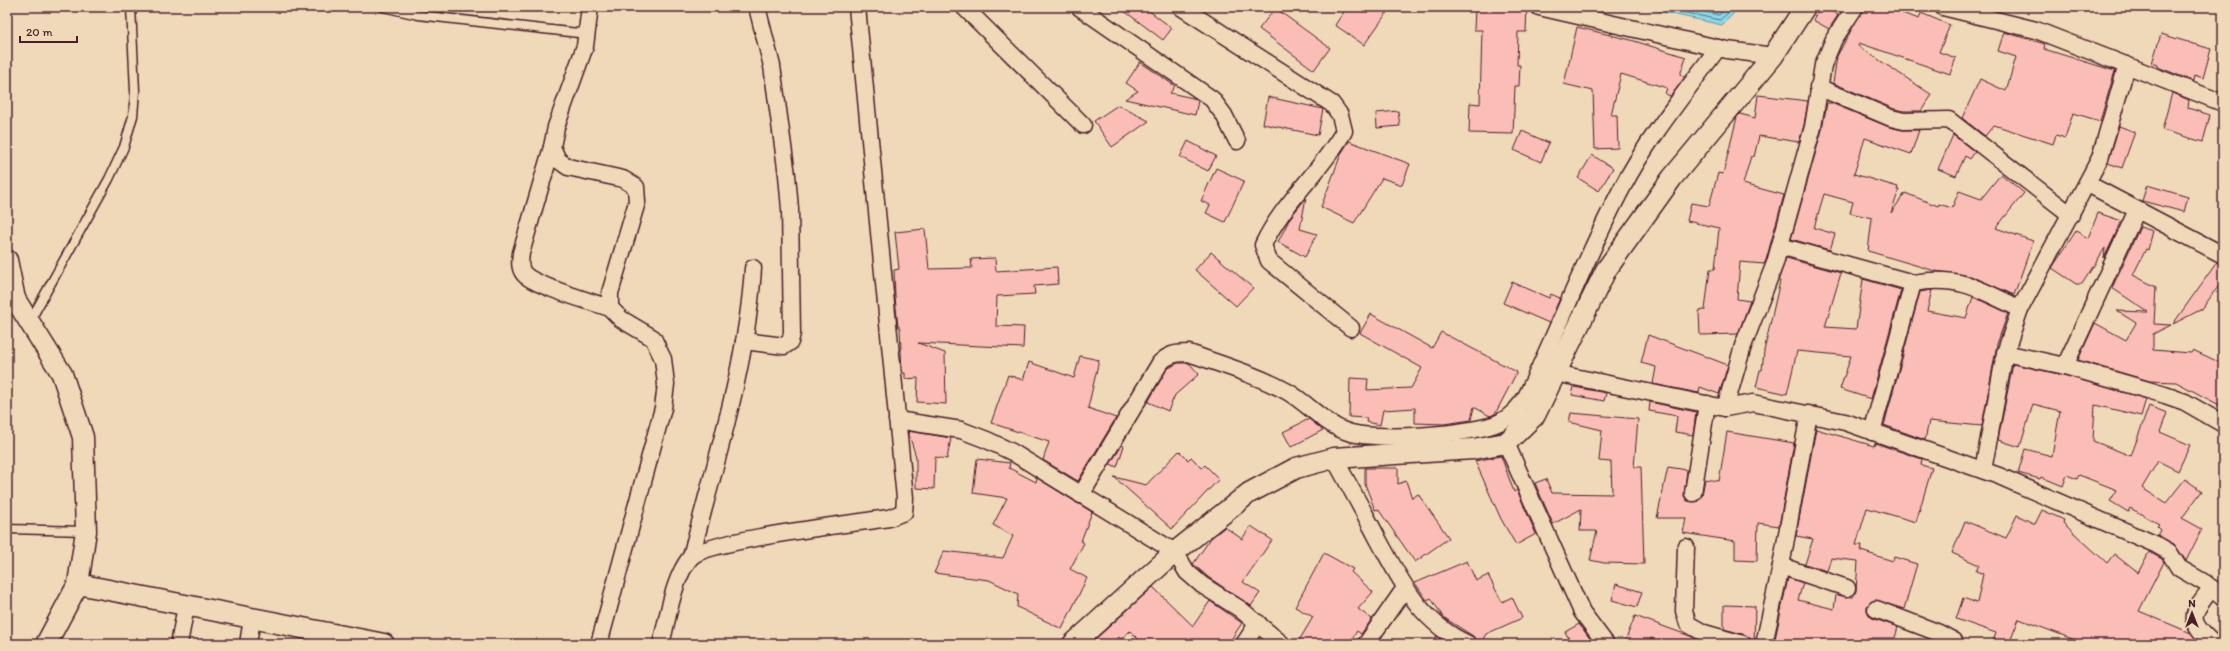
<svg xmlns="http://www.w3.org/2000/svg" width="2230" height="651" font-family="Itim,sans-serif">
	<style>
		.water { fill: #8ad9e8; stroke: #708f9c }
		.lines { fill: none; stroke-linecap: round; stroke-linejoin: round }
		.shore { stroke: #646977; stroke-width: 1 }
		.building { fill: #fabeb7; stroke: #4a1f2b }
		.service-casing { stroke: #4a1f2b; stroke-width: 11 }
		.minor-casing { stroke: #4a1f2b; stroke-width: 19 }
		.tertiary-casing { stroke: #4a1f2b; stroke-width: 23 }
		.service { stroke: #f0d9b8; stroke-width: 8 }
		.minor { stroke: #f0d9b8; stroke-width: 16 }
		.tertiary { stroke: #f0d9b8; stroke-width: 20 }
	</style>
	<rect width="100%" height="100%" fill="#f0d9b8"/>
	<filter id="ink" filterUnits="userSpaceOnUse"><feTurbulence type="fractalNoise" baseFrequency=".025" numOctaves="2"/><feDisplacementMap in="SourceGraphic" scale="8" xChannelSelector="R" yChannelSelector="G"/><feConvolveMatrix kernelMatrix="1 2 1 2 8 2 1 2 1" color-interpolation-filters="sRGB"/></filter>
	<g filter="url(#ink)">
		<path class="water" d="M1640 7H1740L1722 25Z"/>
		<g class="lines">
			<g class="shore">
				<path d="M1659 7 1720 20 1734 7"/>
				<path d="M1683 7 1719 15 1727 7"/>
			</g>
		</g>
		<g class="building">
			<path d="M1119 7H1144L1172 28 1163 40Z"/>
			<path d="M1347 7H1391L1364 45 1335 25Z"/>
			<path d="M1475 7H1527L1526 32H1518L1517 65H1520L1519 86H1515L1513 134 1469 133 1470 103 1480 104 1482 30H1474Z"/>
			<path d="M1820 7H1824L1838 15 1829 29 1813 20Z"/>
			<path d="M1864 7H1885L1919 19 1921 13 1950 25 1939 52 1956 58 1950 74 1859 43 1858 46 1932 95 1921 111H1905L1894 109 1833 83 1837 56Z"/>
			<path d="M1275 8 1330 48 1314 70 1259 29Z"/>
			<path d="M1577 27 1631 40 1686 57 1680 75 1685 77 1671 96 1665 94 1667 88 1621 74 1611 115H1617L1618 148 1595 149 1593 91 1564 84Z"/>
			<path d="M2004 32 2045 44 2044 49 2115 71 2100 121 2073 113 2065 138 2056 135 2053 144 1994 125 1985 136 1962 118 1980 79 2006 91 2016 57 1998 51Z"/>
			<path d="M2161 34 2211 49 2203 78 2194 75 2193 81 2158 67V65L2152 63Z"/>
			<path d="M1140 62 1175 86 1170 93 1193 98 1198 101 1195 115 1125 99 1138 91 1126 83Z"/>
			<path d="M2172 93 2189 100 2188 108 2210 115 2203 142 2162 130Z"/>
			<path d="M1758 95 1808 101 1804 125 1799 142 1759 136 1754 157 1751 156 1743 184 1784 195 1766 260 1764 264 1740 262 1737 299 1750 301 1738 334 1700 335 1699 311 1705 310 1710 269H1715L1719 228 1687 221 1691 203 1709 206 1718 173 1723 174 1737 117 1740 114 1755 118Z"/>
			<path d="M1268 97 1323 109 1318 135 1263 124Z"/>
			<path d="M1827 103H1831L1889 127 1902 130H1919L1911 154 1865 138 1854 174 1898 187 1897 190H1899L1891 213 1905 193 1938 206 1939 204 1952 208 1959 191 1981 199 2001 174 2024 193 1996 228 2033 241 2014 295 1971 276 1935 271 1868 251 1872 218 1850 213 1853 202 1824 194 1814 228 1835 234 1830 250 1791 239 1822 130Z"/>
			<path d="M1118 105 1149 121 1112 147 1094 121Z"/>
			<path d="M1398 111 1400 126 1377 128 1376 113Z"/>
			<path d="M2119 126 2135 132 2122 168 2108 163Z"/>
			<path d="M1522 131 1549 143 1541 162 1514 150Z"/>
			<path d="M1953 135 1975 152 1970 159 1965 156 1956 176 1938 169Z"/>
			<path d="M1188 141 1216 156 1208 171 1180 157Z"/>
			<path d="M1349 141 1410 164 1402 185 1382 178 1354 223 1321 207 1341 154Z"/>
			<path d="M1592 155 1613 168 1599 191 1578 178Z"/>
			<path d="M1216 168 1244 181 1225 222 1206 213 1210 205 1201 201Z"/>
			<path d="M2147 185 2188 197 2184 212 2142 201Z"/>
			<path d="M1306 198 1300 229 1317 234 1305 257 1278 242 1290 218Z"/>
			<path d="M2098 213 2122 221 2104 258 2105 248 2082 284H2076L2052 268 2076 231 2088 238Z"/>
			<path d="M2140 227 2153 231 2148 250 2146 249 2133 275 2156 287 2154 324 2171 325 2153 334V350L2191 353 2193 350 2223 364V407L2176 382 2150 381 2078 360 2095 323 2126 340 2136 323 2117 311 2148 312 2112 288Z"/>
			<path d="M925 229 929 269 972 268 971 259 995 258 996 271 1057 267 1058 284 1034 286 1035 294 997 296 996 326 1024 327 1023 348 918 343 945 353 946 404 917 402 918 378 905 379V373H902L900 327H898L895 297 894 270 899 269 895 232Z"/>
			<path d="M1211 252 1253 288 1236 306 1195 270Z"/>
			<path d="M1786 258 1841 273 1825 327 1856 329 1863 279 1901 290 1871 399 1840 389 1851 356 1797 351 1787 394 1756 387 1760 370H1762L1764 351 1780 281H1778Z"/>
			<path d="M2217 262 2223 264V280L2202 309 2173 324Z"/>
			<path d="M1512 282 1549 298 1551 294 1560 298 1549 323 1503 303Z"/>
			<path d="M1932 290 1927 311 1966 318 1973 297 2008 313 1997 344 1982 426 1929 421 1925 440 1884 425 1920 292Z"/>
			<path d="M1371 314 1432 348 1441 332 1517 372 1495 414 1490 416 1474 407 1471 420 1444 424 1415 423V408L1383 410 1380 425 1366 422 1367 418 1349 417 1350 378 1368 379 1367 390 1411 388 1422 368 1360 333Z"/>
			<path d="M1648 335 1728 365 1719 394 1700 387 1699 393 1653 384 1656 367 1641 363Z"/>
			<path d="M1080 356 1099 360 1088 408 1116 418 1078 481 1043 460 1049 442 991 423 1008 375 1023 380 1029 362 1074 378Z"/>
			<path d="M1178 363H1189L1199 374 1175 395 1168 411 1148 402 1167 369Z"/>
			<path d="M2013 364 2063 375 2146 399 2141 416 2095 405 2093 441 2131 456 2149 406 2167 413 2160 432 2190 445 2178 471 2158 461 2142 488 2166 503 2185 479 2202 491 2182 518 2202 529 2186 561 2174 544 2157 535 2160 529 2157 526 2159 524 2130 508 2128 512 2110 501 2117 490 2079 475 2077 479 2067 475 2063 486 2041 477 2040 479 2018 473 2025 449 2052 456 2060 411 2033 404 2020 447 1998 440Z"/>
			<path d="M1574 387 1606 393 1604 401 1572 395Z"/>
			<path d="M1650 402 1696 412 1693 435 1675 432 1677 416 1649 411Z"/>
			<path d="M1571 413 1638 419 1634 467H1641L1644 564 1604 563 1590 560 1597 531H1580L1581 509 1553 524 1535 483 1546 479 1552 493 1612 494 1611 462 1599 461 1602 430 1569 422Z"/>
			<path d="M1309 419 1323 430 1291 447 1283 432Z"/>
			<path d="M1816 429 1874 446 1875 443 1922 459 1921 465 1932 468 1916 522 1867 508 1856 545H1862L1861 551 1893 561 1894 557 1917 564 1904 609 1875 600 1867 606V611L1872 618 1898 627 1895 638H1871L1869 644H1774L1788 578 1803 583 1798 600 1834 609 1836 595 1853 597 1856 591 1858 561 1831 558 1827 571 1805 564 1813 539 1796 536Z"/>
			<path d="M908 431 951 438 947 459 935 457 934 489 916 488V457Z"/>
			<path d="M1727 432 1794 443 1779 526 1758 523 1757 561 1735 560V541L1683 533 1686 518H1657L1668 467 1687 470 1684 496 1687 501 1697 502 1702 495 1705 479 1719 481Z"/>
			<path d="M1122 445 1124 446 1117 467 1110 464Z"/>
			<path d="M1179 451 1188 460 1191 457 1202 468 1205 465 1219 479 1172 529 1114 477 1146 485Z"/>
			<path d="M1501 456 1514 492 1517 490 1536 534 1516 545 1501 519 1475 461Z"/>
			<path d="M977 459 1010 463 1009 468 1036 482 1037 478 1092 512 1081 541 1084 543 1070 569 1087 578 1062 629 1017 607 1018 594 989 580 934 573 944 551 1003 558 1013 536 993 525 1007 498 973 493Z"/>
			<path d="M1365 468H1398V484L1406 481 1412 498 1418 494 1449 538 1415 562 1378 509 1375 510 1365 484Z"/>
			<path d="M2042 510 2064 520 2063 523 2107 563 2114 554 2138 573 2149 552 2162 559 2164 562 2139 611 2191 633 2200 644H2086L2019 619 2009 644H1992L1996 633 1956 619 1963 598 1977 603 1983 574 1976 571 1979 565 1952 553 1965 521 2006 538 2017 515 2035 524Z"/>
			<path d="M1251 526 1272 540 1243 582 1260 593 1251 606 1208 577 1193 564 1211 538 1225 527 1242 539Z"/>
			<path d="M1324 553 1353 569 1351 572 1373 592 1358 609 1372 619 1361 634 1357 631 1349 644H1297L1313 617 1295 607Z"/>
			<path d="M1467 561 1476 581 1488 575 1502 602 1512 597 1522 618 1486 634 1480 644H1477L1473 636 1443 617 1431 598 1427 600 1415 583Z"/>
			<path d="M1616 584 1642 592 1637 607 1612 600Z"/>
			<path d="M1153 587 1193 626 1210 601 1242 623 1228 644H1143L1130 631 1121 639 1119 637 1111 644H1090Z"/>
			<path d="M1724 605 1755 606 1754 644 1746 635 1724 629Z"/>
			<path d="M1635 616 1690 636 1707 644H1665L1651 638 1649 644H1624Z"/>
			<path d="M1579 624 1594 644H1572L1565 632Z"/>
			<path d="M1436 636 1446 643 1448 644H1434Z"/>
		</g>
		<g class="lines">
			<defs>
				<g id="service">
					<path d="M383 7 418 15 587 34"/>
					<path d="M30 321 109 179 124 147 133 116 135 91 131 7"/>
					<path d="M7 529 85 531"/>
				</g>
				<g id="minor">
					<path d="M590 7 585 46 556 127 552 147 558 160 568 167 623 179 636 187 637 202 610 293V308L621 319 653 338 663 359 666 384 663 408 599 644"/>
					<path d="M964 7 1083 125"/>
					<path d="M1079 7 1212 99 1224 115 1237 141"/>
					<path d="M1181 7 1332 104 1340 115 1344 131C1321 172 1283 202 1263 245L1269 261 1351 328"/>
					<path d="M1539 7 1727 50 1773 56"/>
					<path d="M1943 7 2036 30 2223 103"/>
					<path d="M1818 87 1891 118 1904 121 1949 120 2071 215"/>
					<path d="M552 147 521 253C520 261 519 268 524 274 535 286 592 302 610 308"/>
					<path d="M2088 184 2223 255"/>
					<path d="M1780 246 1913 283C1959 275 1980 289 2020 309"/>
					<path d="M744 341 784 346 790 342 792 333 790 209 787 175 772 66 757 7"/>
					<path d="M2005 353 2065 366 2165 395 2185 402 2223 424"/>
					<path d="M2065 366 2137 210"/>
					<path d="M1555 373 1725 408 1753 403 1845 422 1999 476 2157 545 2169 552 2179 568 2205 583 2223 598"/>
					<path d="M1725 408 1743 346 1775 263 1813 127 1823 65 1834 39 1855 7"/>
					<path d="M897 420 961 430 987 440 1012 452 1175 552 1187 572 1202 585 1240 609 1282 644"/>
					<path d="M1872 432 1913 283"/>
					<path d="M1506 443 1582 612 1606 644"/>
					<path d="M1334 458C1349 485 1364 512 1378 539 1402 583 1420 622 1468 644"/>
					<path d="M1983 470 2005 353 2020 309 2100 158 2127 65"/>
					<path d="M1693 493 1707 404"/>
					<path d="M1081 495 1160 363C1169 354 1176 353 1189 353 1222 365 1257 375 1288 392 1307 403 1325 424 1345 431 1371 442 1475 435 1500 422 1512 416 1519 407 1526 397 1559 328 1586 256 1622 188 1648 138 1685 93 1718 48"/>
					<path d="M1686 547 1684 611 1688 624 1704 633 1743 644"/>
					<path d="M691 557C715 462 747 366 753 268"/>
					<path d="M1781 566 1847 588"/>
					<path d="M2212 588C2190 616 2187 620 2214 644"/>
					<path d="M1876 609 1939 633 1954 641V644"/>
					<path d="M179 644 186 606"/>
					<path d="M248 644 252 619"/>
					<path d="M661 644C668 618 673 579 690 558 705 540 857 523 889 518L904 512 905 498 857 7"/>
					<path d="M1244 644 1258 623"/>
					<path d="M1366 644 1405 588"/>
					<path d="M1764 644 1781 566 1809 414"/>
				</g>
				<g id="tertiary">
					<path d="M7 260 15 299"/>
					<path d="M7 291 15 299 62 374 83 437 86 531 78 584 46 644"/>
					<path d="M78 584 384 644"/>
					<path d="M1073 644 1175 552 1249 493 1296 468 1334 458 1473 449 1506 443 1535 415 1606 270 1672 178 1773 56 1805 7"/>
				</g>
			</defs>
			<use href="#service" class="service-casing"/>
			<use href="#minor" class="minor-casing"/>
			<use href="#tertiary" class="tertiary-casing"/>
			<use href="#service" class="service"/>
			<use href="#minor" class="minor"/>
			<use href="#tertiary" class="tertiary"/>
		</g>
	</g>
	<rect width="2230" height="651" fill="none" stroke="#f0d9b8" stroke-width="24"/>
	<rect x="12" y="12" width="2206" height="627" fill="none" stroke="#4a1f2b" stroke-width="1.5" filter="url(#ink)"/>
	<g transform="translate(2192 613)" stroke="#f0d9b8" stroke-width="3" paint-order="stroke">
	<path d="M0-3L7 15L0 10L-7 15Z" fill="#4a1f2b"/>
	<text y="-6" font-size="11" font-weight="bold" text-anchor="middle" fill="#4a1f2b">N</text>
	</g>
	<path d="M20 36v6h57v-6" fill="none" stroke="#4a1f2b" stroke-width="2"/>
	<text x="26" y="36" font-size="12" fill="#4a1f2b" stroke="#f0d9b8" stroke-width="3" paint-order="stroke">20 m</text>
</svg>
